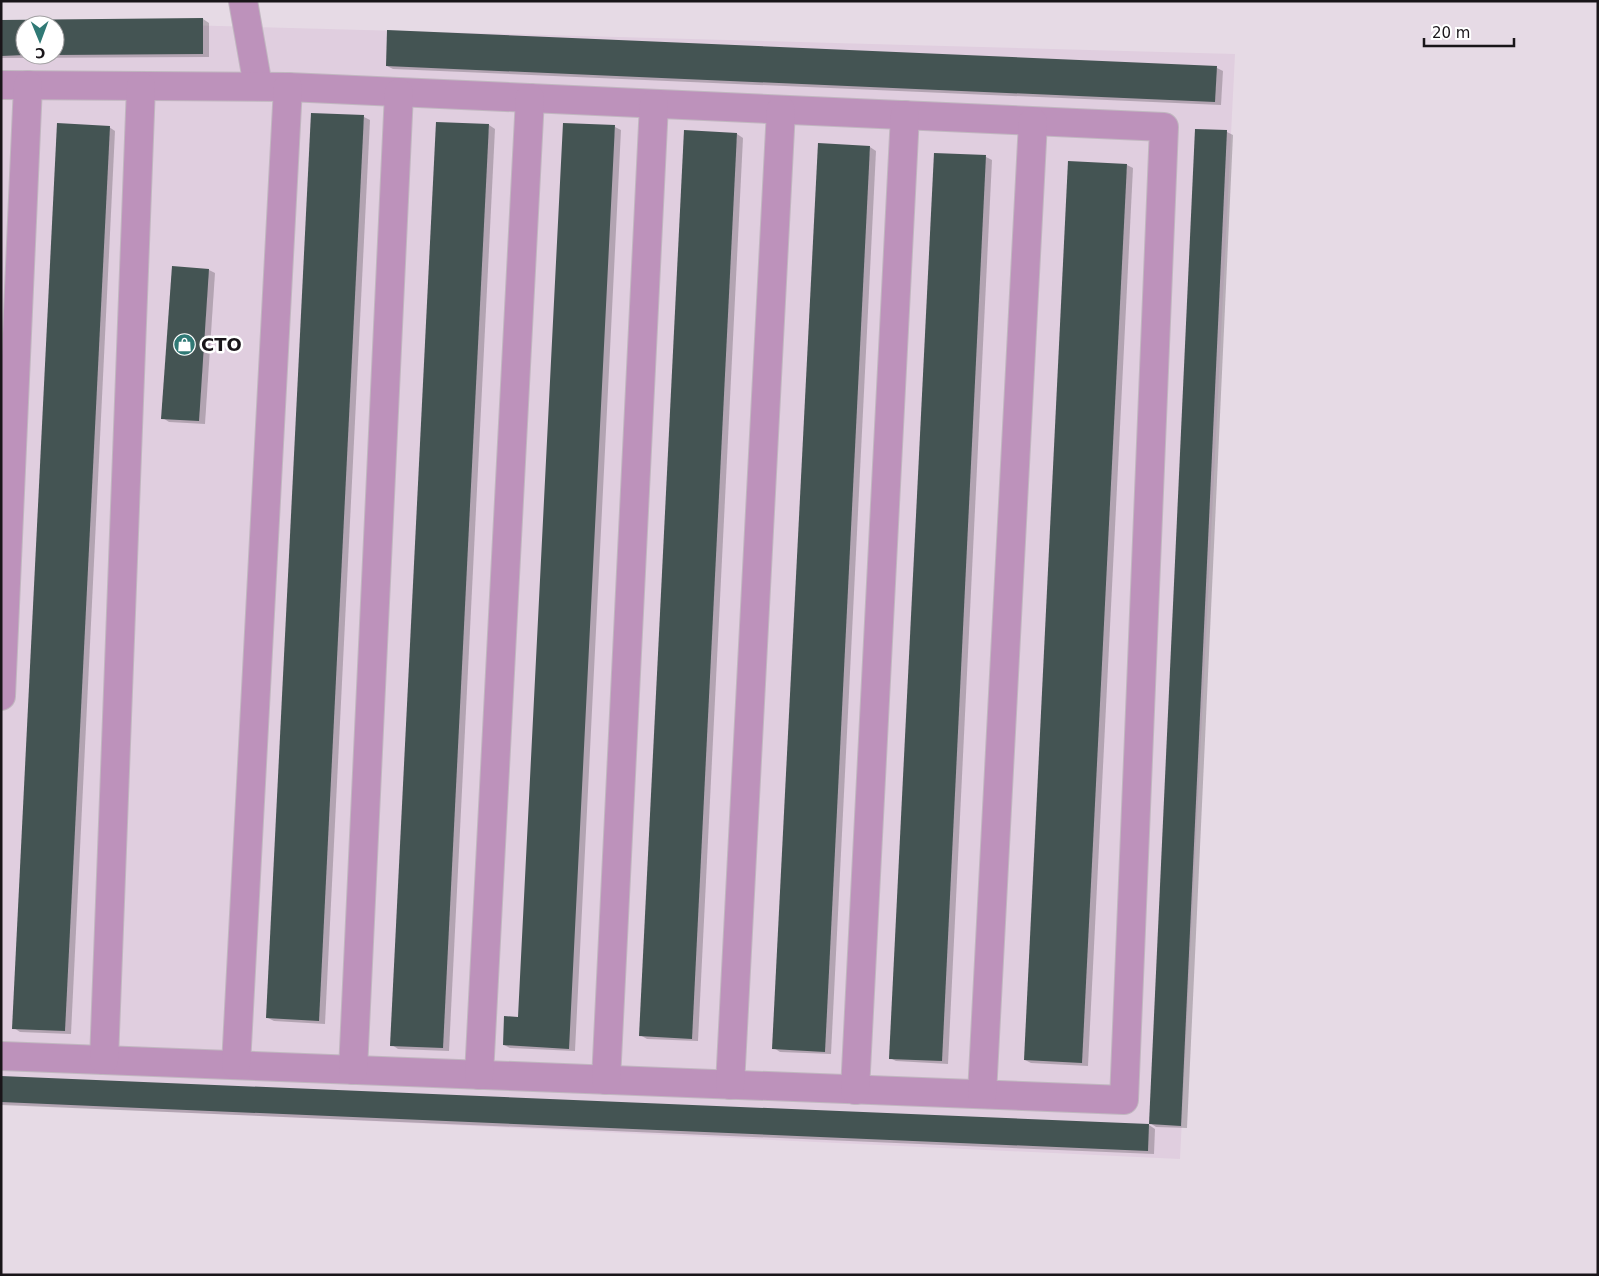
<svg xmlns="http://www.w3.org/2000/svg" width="1599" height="1276" font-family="'DejaVu Sans',sans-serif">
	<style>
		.built { fill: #e0cedf; fill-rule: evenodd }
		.shadow { fill: #0003; fill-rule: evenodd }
		.building { fill: #445453 }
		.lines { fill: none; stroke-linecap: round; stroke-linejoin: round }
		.minor-casing { stroke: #c1b7c0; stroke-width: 30 }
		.minor { stroke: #bd92bb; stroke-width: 28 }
		.labels { text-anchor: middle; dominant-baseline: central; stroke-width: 5; stroke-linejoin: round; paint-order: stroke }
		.poi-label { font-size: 18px; font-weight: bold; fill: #191519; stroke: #fff; text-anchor: start }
	</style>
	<rect width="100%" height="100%" fill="#e6dae5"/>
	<path class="built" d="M1 20 1235 54 1180 1159 1 1104ZM25 25H55V55H25Z"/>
	<g class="shadow">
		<path d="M203 19 209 23V57L1 58V21ZM25 25H55V55H25Z"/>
		<path d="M387 66 1217 68 1223 71 1221 105 393 69Z"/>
		<path d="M364 117 370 120 325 1024 274 1021 268 1018Z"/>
		<path d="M489 125 495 129 449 1051 398 1049 392 1045Z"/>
		<path d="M109 127 115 131 71 1034 20 1032 14 1028Z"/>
		<path d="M615 127 621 130 575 1051 510 1048 504 1045 519 1018Z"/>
		<path d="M1196 130 1227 132 1233 135 1187 1128 1156 1127 1150 1123Z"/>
		<path d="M737 134 743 138 698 1041 647 1039 640 1035Z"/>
		<path d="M870 147 876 151 831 1054 780 1052 774 1048Z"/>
		<path d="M935 154 986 157 992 160 948 1064 896 1061 890 1058Z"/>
		<path d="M1127 165 1133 168 1088 1066 1031 1063 1025 1060Z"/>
		<path d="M209 270 215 273 205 424 169 422 163 418Z"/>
		<path d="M1 1077 1149 1125 1155 1129 1154 1154 1 1105Z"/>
	</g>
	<g class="building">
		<path d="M203 18V54L55 55V25H25V55L1 56V20Z"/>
		<path d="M387 30 1217 66 1215 102 386 66Z"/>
		<path d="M311 113 364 115 319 1021 266 1018Z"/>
		<path d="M436 122 489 124 443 1048 390 1046Z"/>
		<path d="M57 123 110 126 65 1031 12 1029Z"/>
		<path d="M563 123 615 125 569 1049 503 1045 504 1016 518 1017Z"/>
		<path d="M1195 129 1227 130 1181 1126 1149 1124Z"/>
		<path d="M684 130 737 133 692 1039 639 1036Z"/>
		<path d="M818 143 870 146 825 1052 772 1049Z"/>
		<path d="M934 153 986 155 942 1061 889 1059Z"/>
		<path d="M1068 161 1127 164 1082 1063 1024 1060Z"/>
		<path d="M172 266 209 269 199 421 161 419Z"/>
		<path d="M1 1076 1149 1124 1148 1151 1 1102Z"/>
	</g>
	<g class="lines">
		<defs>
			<g id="minor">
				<path d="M243 1 258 86"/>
				<path d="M1 85 288 87 1164 127 1124 1100 1 1056"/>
				<path d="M1 696 28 85"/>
				<path d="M104 1060 141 86"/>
				<path d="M236 1065 288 87"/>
				<path d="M353 1070 399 93"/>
				<path d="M479 1075 530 98"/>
				<path d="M606 1080 654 104"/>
				<path d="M730 1085 781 110"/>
				<path d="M855 1090 905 115"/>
				<path d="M982 1094 1033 122"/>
			</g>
		</defs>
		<use href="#minor" class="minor-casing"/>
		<use href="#minor" class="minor"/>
	</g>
	<defs>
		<symbol id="shop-disc" viewBox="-11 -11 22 22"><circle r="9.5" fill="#307975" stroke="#fff"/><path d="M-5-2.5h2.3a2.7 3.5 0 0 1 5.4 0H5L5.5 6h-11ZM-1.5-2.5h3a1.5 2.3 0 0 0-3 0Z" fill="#fff"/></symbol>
	</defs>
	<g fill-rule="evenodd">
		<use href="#shop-disc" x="172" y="332" width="25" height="25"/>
	</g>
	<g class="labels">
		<g class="poi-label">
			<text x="201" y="344">СТО</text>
		</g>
	</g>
	<rect width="1599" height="1276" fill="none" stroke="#191519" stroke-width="5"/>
	<g transform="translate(40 40) rotate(179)"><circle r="24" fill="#ffffff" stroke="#a3a1a3"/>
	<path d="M0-4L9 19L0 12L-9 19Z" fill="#307975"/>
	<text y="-8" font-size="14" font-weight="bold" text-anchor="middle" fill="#191519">С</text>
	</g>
	<path d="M1424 38v8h90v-8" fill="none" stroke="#191519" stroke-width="2.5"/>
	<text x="1432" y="38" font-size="15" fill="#191519" stroke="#ffffff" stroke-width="4" paint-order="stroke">20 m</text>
</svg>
